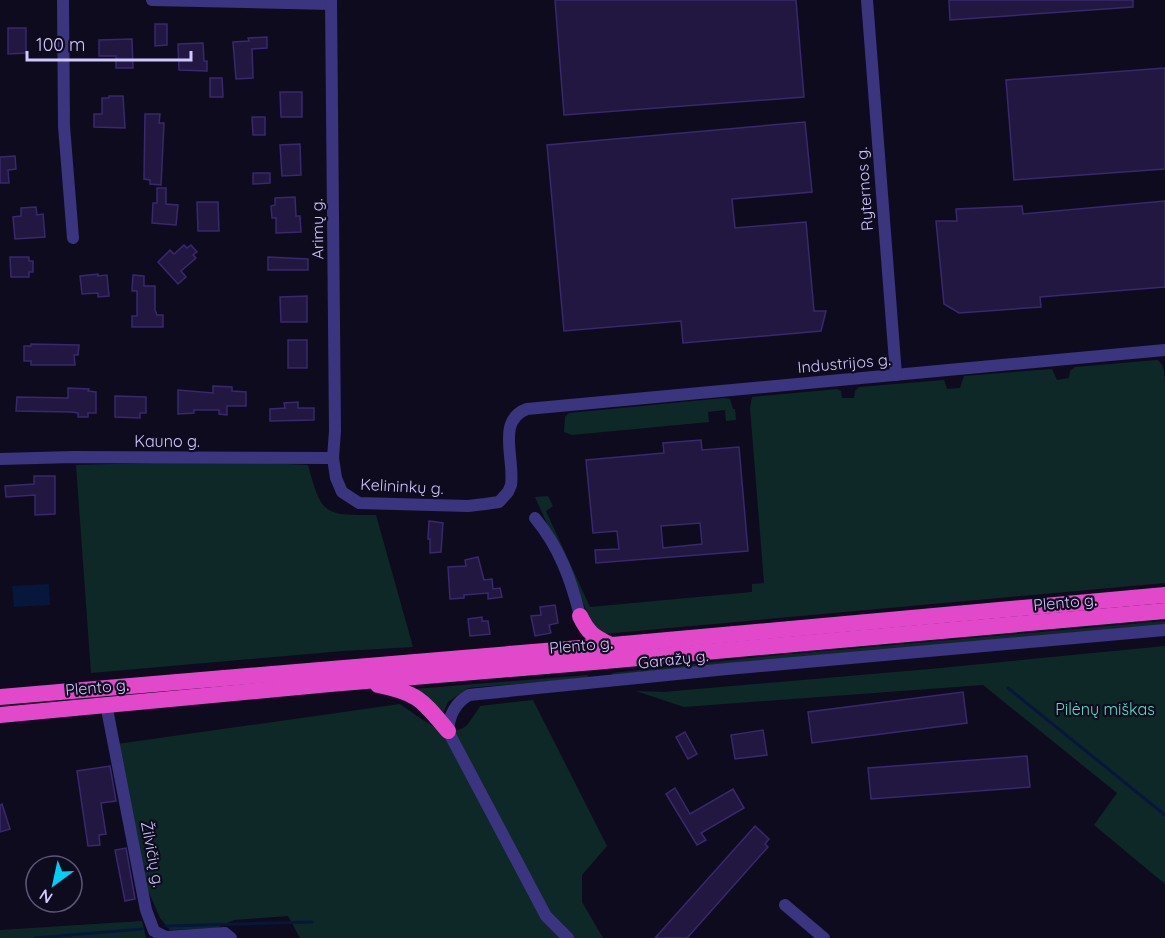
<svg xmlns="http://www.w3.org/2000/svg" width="1165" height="938" font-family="Quicksand,sans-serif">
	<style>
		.green { fill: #0e2828 }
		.water { fill: #07173b }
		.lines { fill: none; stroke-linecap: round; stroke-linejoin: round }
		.stream { stroke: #07173b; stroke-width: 3 }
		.building { fill: #211740; stroke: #39286d; stroke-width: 1.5; fill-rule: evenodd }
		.minor { stroke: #3b347f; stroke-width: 12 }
		.trunk { stroke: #e249ca; stroke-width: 16 }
		.labels { text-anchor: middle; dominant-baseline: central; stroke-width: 4.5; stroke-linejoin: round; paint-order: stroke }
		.street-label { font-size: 16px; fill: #d1c8ff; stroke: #0f0b1e }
		.park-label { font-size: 16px; fill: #51e2c5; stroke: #0f0b1e }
	</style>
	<rect width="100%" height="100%" fill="#0f0b1e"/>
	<g class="green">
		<path d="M1157 360C1165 364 1164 374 1165 383V583L603 634 593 625 535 497 548 496 553 506 546 511 590 607 752 592V584L764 583 750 408 752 397 837 389 841 391 842 398H854L855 391 859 387 944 380 947 389 960 388 964 376 1052 369 1057 380 1069 378 1070 371 1075 367Z"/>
		<path d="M724 398 730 399 733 409H735L736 420 726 421 725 410 708 412 709 422 572 435 564 432 565 417 569 413Z"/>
		<path d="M224 461 308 465C322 517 325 515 376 515L413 647 343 651 91 673 76 465Z"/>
		<path d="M1165 621V626L613 677 612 673 769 656Z"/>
		<path d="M1165 646V884L1094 825 1117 793 983 685 684 707 636 691 663 692 930 669Z"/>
		<path d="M588 675V678L468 688 448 702 442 716 413 689Z"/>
		<path d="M533 700 607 846 582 875V902L603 938H300L288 916 234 920 217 928 170 930 160 918 147 888 117 744 400 704C417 715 445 742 466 726 471 721 476 712 480 706Z"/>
		<path d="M142 921 146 938H0V930Z"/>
	</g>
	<path class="water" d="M49 584 50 605 14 607 12 586Z"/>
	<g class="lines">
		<g class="stream">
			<path d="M1008 688 1165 815"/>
			<path d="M166 926 312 922"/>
			<path d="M35 938 142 929"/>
		</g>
	</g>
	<g class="building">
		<path d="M555 0H796L804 97 564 115Z"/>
		<path d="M949 0H1133V7L950 20Z"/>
		<path d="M155 24H167V45L155 46Z"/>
		<path d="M8 28H26V53L8 54Z"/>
		<path d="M267 37V48L252 49 253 78 236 79 233 42 249 41 248 38Z"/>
		<path d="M132 39 133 68H116V56H99V40Z"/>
		<path d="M203 43 204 61H207V71L179 70 178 44Z"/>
		<path d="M1165 68V169L1014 180 1006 80Z"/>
		<path d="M210 78H222L223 97H210Z"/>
		<path d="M280 92H302V117H281Z"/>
		<path d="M109 96H123L125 128 94 127V114H102V98H109Z"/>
		<path d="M145 114H160L159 123H164L161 185 150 184V180L144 179Z"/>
		<path d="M252 117H265V135H253Z"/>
		<path d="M805 122 812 192 732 199 735 228 806 222 814 311H826L821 331 683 343 681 321 564 331 547 145Z"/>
		<path d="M300 144 301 175 282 176 280 145Z"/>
		<path d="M15 156 16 169 8 170 9 183H0V157Z"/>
		<path d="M253 173H270V183L253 184Z"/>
		<path d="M157 188H166V204L178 205 176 225 152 223 153 203H157Z"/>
		<path d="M295 197 296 216H300L301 232 276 233V218H272L271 206 275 205V198Z"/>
		<path d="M1165 201V287L1040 297 1041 307 959 313 944 304 936 221H957L956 209 1022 206 1023 214Z"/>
		<path d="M197 202H218L219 231H198Z"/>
		<path d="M36 207 37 215 43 214 45 237 15 239 13 217 21 216V208Z"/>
		<path d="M184 245 187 248 191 245 197 252 193 255 196 258 181 271 186 277 178 284 158 262 170 250 174 254Z"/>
		<path d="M10 257H29V261H33V272H29V277H11Z"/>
		<path d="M268 257 308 259V270H268Z"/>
		<path d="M98 274V276L107 275 109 296 98 297V293L82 294 80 276Z"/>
		<path d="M133 275 144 276V286H155V310L157 315H163V327H132V316H137V291H132Z"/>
		<path d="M307 296V322H281L280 297Z"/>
		<rect x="288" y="340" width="19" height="28"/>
		<path d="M31 344 79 345 78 355H74L75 365H31V361H24V346H31Z"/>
		<path d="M213 386 232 387V391L246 392V406H227V415L219 414V410H194V413L178 414V390L213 393Z"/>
		<path d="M68 388 89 389 88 391 96 392V413H88V417H78V413L71 412 16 411 17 397 68 398Z"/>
		<path d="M115 396 146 397V413H140V418L115 417Z"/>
		<path d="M298 402V408H314V420L270 421V409L285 408 284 403Z"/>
		<path d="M701 440 702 450 739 447 748 551 596 563 595 550 619 549 617 531 593 533 586 460 664 453 663 443ZM700 523 702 544 663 548 661 526Z"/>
		<path d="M34 476H55V514L35 515V495L6 497 5 486 34 484Z"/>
		<path d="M429 521 443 523 441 552 430 553V539H428Z"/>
		<path d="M478 557 484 580 492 579 493 589 500 588 502 597 488 599V593L464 595V598L450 599 448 567 466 566 465 560Z"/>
		<path d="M555 605 558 623 549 625 551 633 535 636 531 616 541 615 540 607Z"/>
		<path d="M482 617V621H488L490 634 470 636 468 619Z"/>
		<path d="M963 692 967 723 812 743 808 712Z"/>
		<path d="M763 730 767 755 735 759 731 735Z"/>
		<path d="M685 732 697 754 688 759 676 737Z"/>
		<path d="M1027 756 1030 787 871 799 868 768Z"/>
		<path d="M110 766 116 801 101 803 106 834 99 835 100 845 88 846 77 771Z"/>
		<path d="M675 788 690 814 733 789 744 808 701 833 706 840 697 845 666 794Z"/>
		<path d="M2 804 10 829 0 832V805Z"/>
		<path d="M755 826 769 839 765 844 768 847 687 938H655Z"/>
		<path d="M126 848 135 899 125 901 115 850Z"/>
	</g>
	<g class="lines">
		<g class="minor">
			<path d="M63 0 64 126 73 238"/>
			<path d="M152 0 331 4"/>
			<path d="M331 0 335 431 333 458 336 478 342 492 359 503 468 506 485 504 499 502 508 492 511 485C515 459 496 420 527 409L1165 350"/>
			<path d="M867 0 896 375"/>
			<path d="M0 459 73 457 333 458"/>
			<path d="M535 518C559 547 571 579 580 616"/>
			<path d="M106 704 146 910 154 931 166 937 225 933 231 938"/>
			<path d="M785 905 824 938"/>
			<path d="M568 938 546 916 448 731C449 715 455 703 469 695L727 669 1165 630"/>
		</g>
		<g class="trunk">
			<path d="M580 616C588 633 594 637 611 645"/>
			<path d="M378 685C419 693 423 701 448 731"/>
			<path d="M0 697 557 650 1165 595"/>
			<path d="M0 715 330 684 594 662 1165 611"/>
		</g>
	</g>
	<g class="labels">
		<g class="street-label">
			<text transform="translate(864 189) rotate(-94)">Ryternos g.</text>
			<text transform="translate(317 229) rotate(-91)">Arimų g.</text>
			<text transform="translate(844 363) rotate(-5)">Industrijos g.</text>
			<text x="167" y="441">Kauno g.</text>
			<text transform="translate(402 486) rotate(3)">Kelininkų g.</text>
			<text transform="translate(1065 602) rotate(-5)">Plento g.</text>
			<text transform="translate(581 645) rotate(-5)">Plento g.</text>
			<text transform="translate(673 659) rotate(-6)">Garažų g.</text>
			<text transform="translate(97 687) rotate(-5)">Plento g.</text>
			<text transform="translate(153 854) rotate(79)">Žilvičių g.</text>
		</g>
		<g class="park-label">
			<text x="1105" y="709">Pilėnų miškas</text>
		</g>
	</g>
	<g transform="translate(54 884) rotate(213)"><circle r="28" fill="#0f0b1e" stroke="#5d5778" stroke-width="1.5"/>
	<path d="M0-4.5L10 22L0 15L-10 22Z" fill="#00cff3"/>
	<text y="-9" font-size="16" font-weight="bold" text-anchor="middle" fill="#d1c8ff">N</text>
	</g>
	<path d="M27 51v9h164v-9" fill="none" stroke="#d1c8ff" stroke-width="3"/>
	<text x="36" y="51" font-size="18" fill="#d1c8ff" stroke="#0f0b1e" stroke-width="4.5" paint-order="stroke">100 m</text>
</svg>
